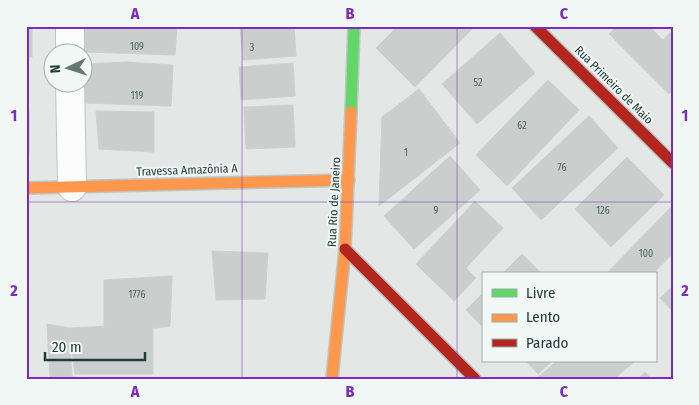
<svg xmlns="http://www.w3.org/2000/svg" width="699" height="405" font-family="'Fira Sans Condensed',sans-serif">
	<style>
		.building { fill: #cacfce; stroke: #ccd1d0 }
		.lines { fill: none; stroke-linecap: round; stroke-linejoin: round }
		.street-casing { stroke: #c0c5c4; stroke-width: 30 }
		.fast-casing { stroke: #bec6c4; stroke-width: 14 }
		.slow-casing { stroke: #bec6c4; stroke-width: 14 }
		.jam-casing { stroke: #bec6c4; stroke-width: 14 }
		.street { stroke: #fbfcfb; stroke-width: 28 }
		.fast { stroke: #63d668; stroke-width: 11 }
		.slow { stroke: #ff974d; stroke-width: 11 }
		.jam { stroke: #b3261e; stroke-width: 11 }
		.grid { fill: none; stroke: #7b2cbf; stroke-width: 1; stroke-opacity: 0.55 }
		.labels { text-anchor: middle; dominant-baseline: central; stroke-width: 4; stroke-linejoin: round; paint-order: stroke }
		.number-label { font-size: 10px; fill: #4c615f }
		.street-label { font-size: 12px; fill: #213b39; stroke: #f0f7f5 }
		.neatline { fill: none; stroke: #7b2cbf; stroke-width: 2 }
		.grid-label { font-size: 16px; text-anchor: middle; font-weight: bold; fill: #7b2cbf }
	</style>
	<rect width="100%" height="100%" fill="#e3e8e7"/>
	<g class="building">
		<rect x="26" y="26" width="6" height="31"/>
		<path d="M85 26H177L175 55 86 52Z"/>
		<path d="M240 26H294L296 56 243 60Z"/>
		<path d="M475 26 415 87 376 48 398 26Z"/>
		<path d="M617 26H649L663 40 673 30V90L669 94 609 34Z"/>
		<path d="M500 33 535 73 477 124 442 84Z"/>
		<path d="M127 62 173 65 171 106 82 103V64Z"/>
		<path d="M293 63 295 96 241 100 239 67Z"/>
		<path d="M548 80 579 110 507 186 476 155Z"/>
		<path d="M419 89 460 143 379 206 382 117Z"/>
		<path d="M293 105 295 147 246 149 244 107Z"/>
		<rect x="26" y="111" width="3" height="43"/>
		<path d="M96 111 154 112V152L99 149Z"/>
		<path d="M589 116 618 148 541 220 512 188Z"/>
		<path d="M450 156 480 190 414 249 384 216Z"/>
		<path d="M627 157 664 195 611 247 575 209Z"/>
		<path d="M475 201 503 228 466 268 476 278 454 301 416 264Z"/>
		<path d="M671 207 673 208V253L653 274H606Z"/>
		<path d="M212 251 268 253 265 299 216 300Z"/>
		<path d="M522 254 542 274H502Z"/>
		<path d="M172 276 170 326 157 328 104 327V280Z"/>
		<path d="M673 286V312L660 298Z"/>
		<path d="M483 293V327L466 310Z"/>
		<path d="M47 324 69 328 72 377 119 379H50Z"/>
		<path d="M153 324V374H75L69 328Z"/>
		<path d="M526 361H552L538 374Z"/>
		<path d="M557 361H633L634 362 614 379H536Z"/>
		<path d="M645 372 651 379H638Z"/>
	</g>
	<g class="lines">
		<defs>
			<g id="street">
				<path d="M70 26V52"/>
				<path d="M70 82 72 187"/>
			</g>
			<path id="fast" d="M351 112 354 26"/>
			<g id="slow">
				<path d="M26 188 349 180"/>
				<path d="M332 379 345 249 351 112"/>
			</g>
			<g id="jam">
				<path d="M535 26 673 163"/>
				<path d="M345 249 475 379"/>
			</g>
		</defs>
		<use href="#street" class="street-casing"/>
		<use href="#fast" class="fast-casing"/>
		<use href="#slow" class="slow-casing"/>
		<use href="#jam" class="jam-casing"/>
		<use href="#street" class="street"/>
		<use href="#fast" class="fast"/>
		<use href="#slow" class="slow"/>
		<use href="#jam" class="jam"/>
	</g>
	<path class="grid" d="M242 26V379M457 26V379M26 202H673"/>
	<g class="labels">
		<g class="number-label">
			<text x="137" y="47">109</text>
			<text x="252" y="48">3</text>
			<text x="478" y="83">52</text>
			<text x="137" y="96">119</text>
			<text x="522" y="126">62</text>
			<text x="406" y="153">1</text>
			<text x="562" y="168">76</text>
			<text x="436" y="211">9</text>
			<text x="603" y="211">126</text>
			<text x="646" y="254">100</text>
			<text x="137" y="295">1776</text>
		</g>
		<g class="street-label">
			<text transform="translate(614 85) rotate(45)">Rua Primeiro de Maio</text>
			<text transform="translate(187 170) rotate(-2)">Travessa Amazônia A</text>
			<text transform="translate(334 202) rotate(-87)">Rua Rio de Janeiro</text>
		</g>
	</g>
	<rect width="699" height="405" fill="none" stroke="#f0f7f5" stroke-width="55"/>
	<rect x="482" y="272" width="175" height="90" fill="#f0f7f5" stroke="#9dacaa"/>
	<rect x="492" y="289" width="25" height="8" fill="#63d668" stroke="#9dacaa"/>
	<text x="526" y="298" font-size="15" fill="#213b39">Livre</text>
	<rect x="492" y="314" width="25" height="8" fill="#ff974d" stroke="#9dacaa"/>
	<text x="526" y="322" font-size="15" fill="#213b39">Lento</text>
	<rect x="492" y="339" width="25" height="8" fill="#b3261e" stroke="#9dacaa"/>
	<text x="526" y="348" font-size="15" fill="#213b39">Parado</text>
	<g transform="translate(68 68) rotate(266)"><circle r="24" fill="#f0f7f5" stroke="#9dacaa"/>
	<path d="M0-4L9 19L0 12L-9 19Z" fill="#657876"/>
	<text y="-8" font-size="14" font-weight="bold" text-anchor="middle" fill="#213b39">N</text>
	</g>
	<path d="M45 352v8h100v-8" fill="none" stroke="#213b39" stroke-width="2.5"/>
	<text x="52" y="352" font-size="15" fill="#213b39" stroke="#f0f7f5" stroke-width="4" paint-order="stroke">20 m</text>
	<rect x="28" y="28" width="644" height="350" class="neatline"/>
	<g class="grid-label">
		<text x="135" y="19">A</text>
		<text x="350" y="19">B</text>
		<text x="564" y="19">C</text>
		<text x="14" y="121">1</text>
		<text x="685" y="121">1</text>
		<text x="14" y="296">2</text>
		<text x="685" y="296">2</text>
		<text x="135" y="397">A</text>
		<text x="350" y="397">B</text>
		<text x="564" y="397">C</text>
	</g>
</svg>
